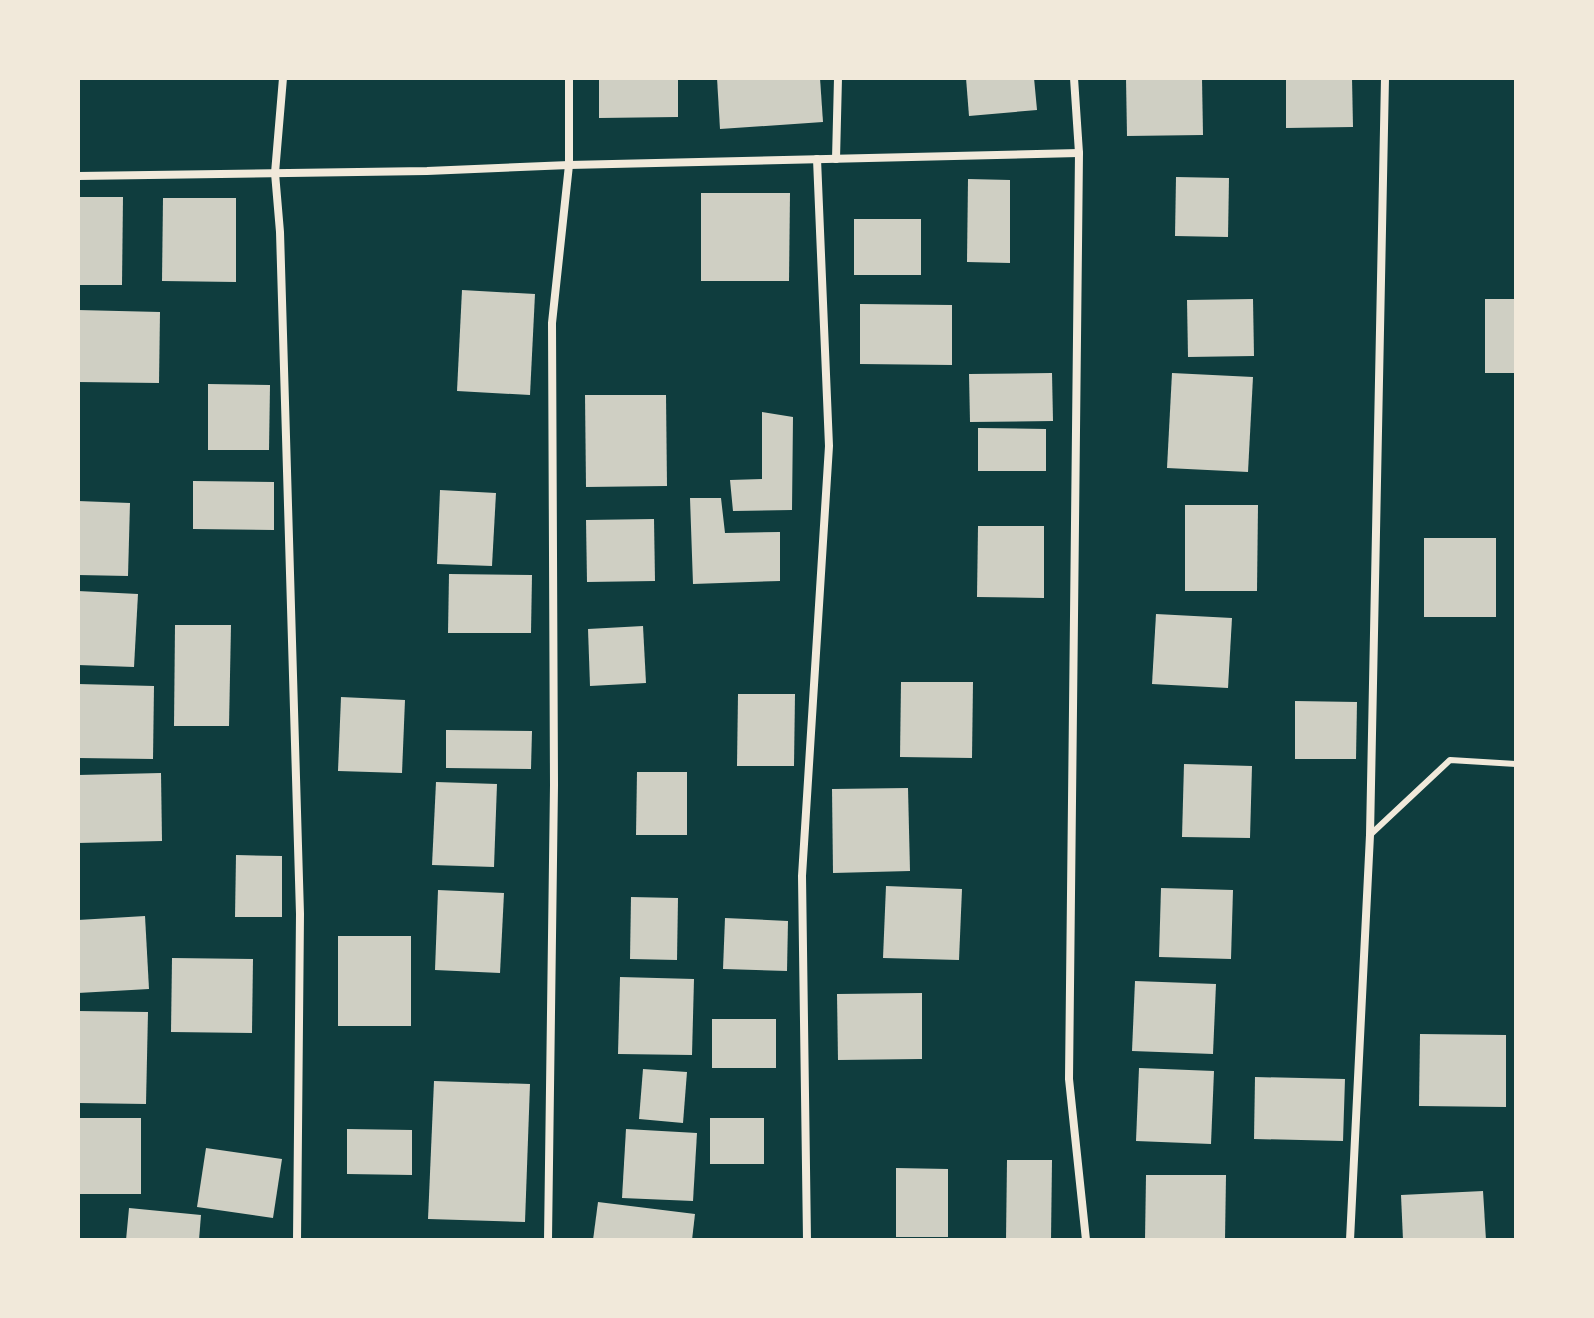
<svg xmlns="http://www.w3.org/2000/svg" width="1594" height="1318" font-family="'PT Sans Narrow',sans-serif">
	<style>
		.building { fill: #cfcfc3 }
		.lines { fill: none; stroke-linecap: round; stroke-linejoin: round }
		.service { stroke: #f1e9da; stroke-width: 6 }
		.minor { stroke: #f1e9da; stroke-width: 8 }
	</style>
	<rect width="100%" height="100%" fill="#0f3d3e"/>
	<g class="building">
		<path d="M599 78H678V117L599 118Z"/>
		<path d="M717 78H820L823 122 720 129Z"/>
		<path d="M966 78H1034L1037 110 969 116Z"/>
		<path d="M1126 78H1202L1203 135 1127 136Z"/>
		<path d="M1286 78H1352L1353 127 1286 128Z"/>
		<path d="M1176 177 1229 178 1228 237 1175 236Z"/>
		<path d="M968 179 1010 180V263L967 262Z"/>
		<path d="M701 193H790L789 281H701Z"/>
		<path d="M78 197H123L122 285H78Z"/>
		<path d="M163 198H236V282L162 281Z"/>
		<rect x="854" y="219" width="67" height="56"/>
		<path d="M462 290 535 294 530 395 457 391Z"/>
		<path d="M1253 299 1254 356 1188 357 1187 300Z"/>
		<rect x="1485" y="299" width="31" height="74"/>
		<path d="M860 304 952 305V365L860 364Z"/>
		<path d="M78 310 160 312 159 383 78 382Z"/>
		<path d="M1052 373 1053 421 970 422 969 374Z"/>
		<path d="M1172 373 1253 377 1248 472 1167 468Z"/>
		<path d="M208 384 270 385 269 450H208Z"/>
		<path d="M585 395H666L667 486 586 487Z"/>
		<path d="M762 412 793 417 792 510 733 511 730 480 762 479Z"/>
		<path d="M978 428 1046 429V471H978Z"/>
		<path d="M193 481 274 482V530L193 529Z"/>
		<path d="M440 490 496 493 492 566 437 564Z"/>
		<path d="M690 498H721L725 533 780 532V581L693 584Z"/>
		<path d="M78 501 130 503 128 576 78 575Z"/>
		<path d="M1185 505H1258L1257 591H1185Z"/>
		<path d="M654 519 655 581 587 582 586 520Z"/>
		<path d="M978 526H1044V598L977 597Z"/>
		<rect x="1424" y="538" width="72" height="79"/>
		<path d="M449 574 532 575 531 633H448Z"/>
		<path d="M78 591 138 594 134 667 78 665Z"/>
		<path d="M1156 614 1232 618 1228 688 1152 684Z"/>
		<path d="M175 625H231L229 726H174Z"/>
		<path d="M643 626 646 683 590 686 588 629Z"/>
		<path d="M901 682H973L972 758 900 757Z"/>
		<path d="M78 684 154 686 153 759 78 758Z"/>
		<path d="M738 694H795L794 766H737Z"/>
		<path d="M341 697 405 700 402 773 338 771Z"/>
		<path d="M1295 701 1357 702 1356 759H1295Z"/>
		<path d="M446 730 532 731 531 769 446 768Z"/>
		<path d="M1184 764 1252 766 1250 838 1182 837Z"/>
		<path d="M637 772H687V835H636Z"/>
		<path d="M161 773 162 841 78 843V775Z"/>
		<path d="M436 782 497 784 494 867 432 865Z"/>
		<path d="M908 788 910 871 833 873 832 789Z"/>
		<path d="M236 855 282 856V917H235Z"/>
		<path d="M886 886 962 889 959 960 883 958Z"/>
		<path d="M1161 888 1233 890 1231 959 1159 957Z"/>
		<path d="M438 890 504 893 500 973 435 970Z"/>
		<path d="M631 897 678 898 677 960 630 959Z"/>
		<path d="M145 916 149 989 78 993V920Z"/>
		<path d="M725 918 788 921 787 971 723 969Z"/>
		<rect x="338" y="936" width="73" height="90"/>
		<path d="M172 958 253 959 252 1033 171 1032Z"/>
		<path d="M620 977 694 979 692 1055 618 1054Z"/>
		<path d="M1135 981 1216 984 1213 1054 1132 1051Z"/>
		<path d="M922 993V1059L838 1060 837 994Z"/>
		<path d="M78 1011 148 1012 146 1104 78 1103Z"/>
		<rect x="712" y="1019" width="64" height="49"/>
		<path d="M1420 1034 1506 1035V1107L1419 1106Z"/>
		<path d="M1139 1068 1214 1071 1211 1144 1136 1141Z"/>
		<path d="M643 1069 687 1072 683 1123 639 1119Z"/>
		<path d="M1255 1077 1345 1079 1343 1141 1254 1139Z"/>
		<path d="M434 1081 530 1084 525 1222 428 1219Z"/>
		<rect x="78" y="1118" width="63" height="76"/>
		<rect x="710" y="1118" width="54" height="46"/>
		<path d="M347 1129 412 1130V1175L347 1174Z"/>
		<path d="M626 1129 697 1133 693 1201 622 1198Z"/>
		<path d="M206 1148 282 1159 273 1218 197 1207Z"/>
		<path d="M1007 1160H1052L1051 1240H1006Z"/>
		<path d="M896 1168 948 1169V1237H896Z"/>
		<path d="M1146 1175H1226L1225 1240H1145Z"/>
		<path d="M1483 1191 1486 1240H1403L1401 1195Z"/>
		<path d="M598 1202 695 1214 692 1240H593Z"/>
		<path d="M129 1208 201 1215 199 1240H126Z"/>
	</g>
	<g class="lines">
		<path class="service" d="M1370 835 1450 760 1516 764"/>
		<g class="minor">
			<path d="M283 78 275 173 280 232 300 914 297 1240"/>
			<path d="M1074 78 1079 153 1069 1079 1086 1240"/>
			<path d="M836 159 838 78"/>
			<path d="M78 176 427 171 569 165 1079 153"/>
			<path d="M548 1240 554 785 552 323 569 165V78"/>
			<path d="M807 1240 802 876 829 446 817 159"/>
			<path d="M1350 1240 1370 835 1385 78"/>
		</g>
	</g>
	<rect width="1594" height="1318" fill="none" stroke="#f1e9da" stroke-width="160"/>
</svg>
